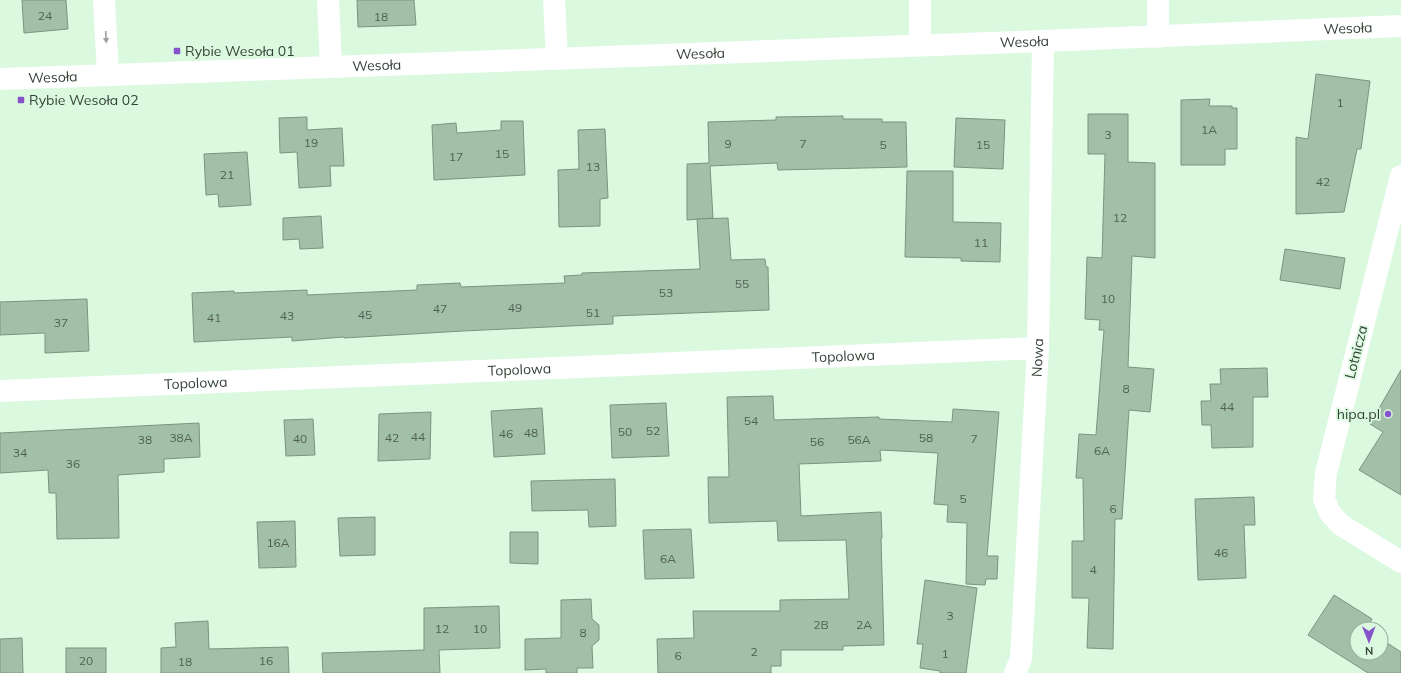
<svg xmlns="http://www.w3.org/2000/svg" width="1401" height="673" font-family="Mulish,sans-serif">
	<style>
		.building { fill: #a2c0a8; stroke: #79957e }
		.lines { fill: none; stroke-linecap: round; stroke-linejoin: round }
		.minor { stroke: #fff; stroke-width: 22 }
		.oneway { fill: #9aa09b }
		.poi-dot { fill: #8653cb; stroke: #daf9df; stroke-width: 1.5 }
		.labels { text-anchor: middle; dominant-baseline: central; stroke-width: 3.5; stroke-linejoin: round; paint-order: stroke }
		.number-label { font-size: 12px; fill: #506153 }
		.street-label { font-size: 14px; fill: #344137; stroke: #daf9df }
		.poi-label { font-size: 14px; fill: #344137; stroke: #daf9df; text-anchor: start }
	</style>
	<rect width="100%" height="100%" fill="#daf9df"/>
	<g class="building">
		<path d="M22 0H66L68 29 24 33Z"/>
		<path d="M357 0H414L416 25 358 27Z"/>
		<path d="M1316 74 1370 81 1361 149H1357L1344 212 1296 214V137L1308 139Z"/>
		<path d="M1210 99 1209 106H1232V108H1237V149H1225V165H1181V100Z"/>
		<path d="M1088 114H1128V162L1155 163V258L1132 256 1128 367 1154 369 1150 412 1129 410 1122 519H1115L1113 649 1087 648 1089 598H1072V541H1084L1083 478H1076L1079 434 1096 435 1104 330H1099L1100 320 1085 319 1087 257 1102 258 1105 154H1088Z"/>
		<path d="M843 116V119H882V122H906L907 167 778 170 777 163 710 166 713 218 687 220V164L709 163 708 122 776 120V117Z"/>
		<path d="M307 117V130L342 128 344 166H330L331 186 299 188 297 152 280 153 279 118Z"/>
		<path d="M956 118 1005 120 1003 169 954 167Z"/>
		<path d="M501 121H523L525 175 434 180 432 125 456 123 457 133 501 130Z"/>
		<path d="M605 129 608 198 600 199V226L559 227 558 170 579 169 578 130Z"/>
		<path d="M247 152 251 205 219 207 218 194 206 195 204 154Z"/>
		<path d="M907 171H953V222L1001 223 1000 262 961 261V258L905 257Z"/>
		<path d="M321 216 323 248 300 249 299 239 283 240V218Z"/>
		<path d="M728 218 731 260 765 259 766 267H768L769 310 613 316V324L463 331 344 338V337L292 341V337L194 342 192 293 234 291V293L307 290V295L417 290V285L460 283 461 287 565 283 564 276 582 275V273L700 269 697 219Z"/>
		<path d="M1285 249 1345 258 1340 289 1280 280Z"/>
		<path d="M87 299 89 351 45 353V333L0 335V302Z"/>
		<path d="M1267 368 1268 397H1253V447L1212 448 1211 425H1202L1201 401H1211L1210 384H1221L1220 369Z"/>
		<path d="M1401 370V495L1359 470 1383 432 1370 424Z"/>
		<path d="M773 396 774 420 879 417V419L952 422 953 409 999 412 987 556H998L997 579H986L985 585 966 584 967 523 947 522 948 505 934 504 938 453 880 450 881 461 799 464 801 516 881 512 882 538H881L884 645 843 646V650H781V666H771V673H658L657 639 694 638 693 611H780V600L849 599 846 540 778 541 777 521 709 523 708 477H729L727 397Z"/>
		<path d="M666 403 669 456 612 458 610 405Z"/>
		<path d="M542 408 545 454 494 457 491 411Z"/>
		<path d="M431 412 430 459 378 461 379 414Z"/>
		<path d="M313 419 315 455 286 456 284 420Z"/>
		<path d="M199 423 200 457 164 459V472L118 475 119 538 57 539 56 493H49L48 470 0 473V433Z"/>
		<path d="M615 479 616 526 589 527 588 510 532 511 531 481Z"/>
		<path d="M1254 497 1255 525H1244L1246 578 1198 580 1195 499Z"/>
		<path d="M375 517V555L340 556 338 518Z"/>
		<path d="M295 521 296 567 259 568 257 522Z"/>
		<path d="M691 529 694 578 645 579 643 530Z"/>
		<path d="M510 532H538V564L510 563Z"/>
		<path d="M925 580 977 588 966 673H940V671L920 668 923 644H917Z"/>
		<path d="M1334 595 1372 619 1366 629H1357V653H1381V639L1401 652V673H1368L1308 635Z"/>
		<path d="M591 599 592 619 599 625V640L592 646 593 668H577V673H546V669L525 670V639L561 638V600Z"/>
		<path d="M499 606 500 648 439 650 440 673H323L322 653 424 650V608Z"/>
		<path d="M208 621 209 649 288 647 289 673H161V648L176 647 175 623Z"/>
		<path d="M22 638 23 673H0V639Z"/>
		<rect x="66" y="648" width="40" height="25"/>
	</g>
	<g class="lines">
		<g class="minor">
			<path d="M104 0 108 74"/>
			<path d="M328 0 331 66"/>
			<path d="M554 0 557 58"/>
			<path d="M920 0V45"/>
			<path d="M1158 37V0"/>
			<path id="s1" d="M0 79 1043 41 1401 26"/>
			<path d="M1401 176 1326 473 1324 499 1330 513 1341 525 1401 562"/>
			<path id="s2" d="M0 391 1038 348"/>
			<path id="s3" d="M1015 673 1021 658 1038 348 1043 41"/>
		</g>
	</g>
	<defs><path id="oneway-solid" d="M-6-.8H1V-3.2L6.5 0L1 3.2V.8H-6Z"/></defs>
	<use class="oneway" href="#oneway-solid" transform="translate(106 37) rotate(87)"/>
	<g class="poi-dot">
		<rect x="173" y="47" width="8" height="8" rx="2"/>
		<rect x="17" y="96" width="8" height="8" rx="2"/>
		<circle cx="1388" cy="414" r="4"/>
	</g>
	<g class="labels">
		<g class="number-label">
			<text x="45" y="15">24</text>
			<text x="381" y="16">18</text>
			<text x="1340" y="102">1</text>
			<text x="1209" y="129">1A</text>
			<text x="1108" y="134">3</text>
			<text x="311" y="142">19</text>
			<text x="728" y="143">9</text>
			<text x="803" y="143">7</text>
			<text x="883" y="144">5</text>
			<text x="983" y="144">15</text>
			<text x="502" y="153">15</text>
			<text x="456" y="156">17</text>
			<text x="593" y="166">13</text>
			<text x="227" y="174">21</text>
			<text x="1323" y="181">42</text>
			<text x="1120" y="217">12</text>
			<text x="981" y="242">11</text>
			<text x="742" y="283">55</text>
			<text x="666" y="292">53</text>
			<text x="1108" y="298">10</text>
			<text x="515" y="307">49</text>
			<text x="440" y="308">47</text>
			<text x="593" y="312">51</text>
			<text x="365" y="314">45</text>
			<text x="287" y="315">43</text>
			<text x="214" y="317">41</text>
			<text x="61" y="322">37</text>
			<text x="1126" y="388">8</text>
			<text x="1227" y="406">44</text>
			<text x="751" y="420">54</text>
			<text x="653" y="430">52</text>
			<text x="625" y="431">50</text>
			<text x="531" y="432">48</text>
			<text x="506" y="433">46</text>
			<text x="418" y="436">44</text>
			<text x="181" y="437">38A</text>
			<text x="392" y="437">42</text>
			<text x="926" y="437">58</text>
			<text x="300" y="438">40</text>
			<text x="974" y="438">7</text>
			<text x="145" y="439">38</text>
			<text x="859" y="439">56A</text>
			<text x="817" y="441">56</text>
			<text x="1102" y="450">6A</text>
			<text x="20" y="452">34</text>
			<text x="73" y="463">36</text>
			<text x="963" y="498">5</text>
			<text x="1113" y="508">6</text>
			<text x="278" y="542">16A</text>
			<text x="1221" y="552">46</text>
			<text x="668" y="558">6A</text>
			<text x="1093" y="569">4</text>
			<text x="950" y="615">3</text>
			<text x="821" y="624">2B</text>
			<text x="864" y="624">2A</text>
			<text x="442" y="628">12</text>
			<text x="480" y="628">10</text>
			<text x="583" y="632">8</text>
			<text x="754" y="651">2</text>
			<text x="945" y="653">1</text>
			<text x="678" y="655">6</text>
			<text x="86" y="660">20</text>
			<text x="266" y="660">16</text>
			<text x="185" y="661">18</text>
		</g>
		<g class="street-label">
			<text stroke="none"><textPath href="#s1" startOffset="1349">Wesoła</textPath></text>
			<text stroke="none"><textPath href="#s1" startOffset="1025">Wesoła</textPath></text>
			<text stroke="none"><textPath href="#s1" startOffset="701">Wesoła</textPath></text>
			<text stroke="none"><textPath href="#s1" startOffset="377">Wesoła</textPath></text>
			<text stroke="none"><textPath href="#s1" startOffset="53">Wesoła</textPath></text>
			<text transform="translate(1356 352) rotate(-76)">Lotnicza</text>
			<text stroke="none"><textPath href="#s2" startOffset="844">Topolowa</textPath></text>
			<text stroke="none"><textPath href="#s3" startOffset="317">Nowa</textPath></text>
			<text stroke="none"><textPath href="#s2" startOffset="520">Topolowa</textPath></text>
			<text stroke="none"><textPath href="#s2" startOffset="196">Topolowa</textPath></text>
		</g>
		<g class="poi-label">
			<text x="185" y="51">Rybie Wesoła 01</text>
			<text x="29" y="100">Rybie Wesoła 02</text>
			<text x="1380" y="414" text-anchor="end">hipa.pl</text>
		</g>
	</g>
	<g transform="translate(1369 641) rotate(179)"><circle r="19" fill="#daf9df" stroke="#98af9c"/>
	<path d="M0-3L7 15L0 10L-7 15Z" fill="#8653cb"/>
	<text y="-6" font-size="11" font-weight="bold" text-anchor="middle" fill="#344137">N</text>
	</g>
</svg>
